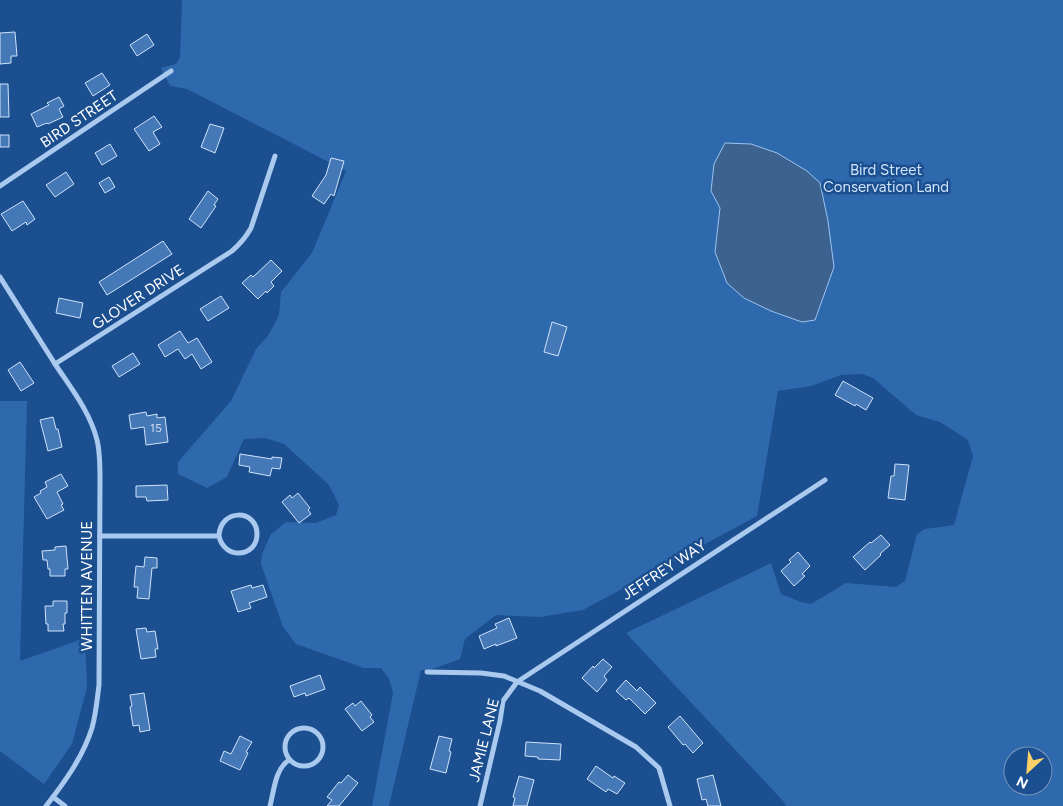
<svg xmlns="http://www.w3.org/2000/svg" width="1063" height="806" font-family="Figtree,sans-serif">
	<style>
		.green { fill: #2e69ad; fill-rule: evenodd }
		.water { fill: #3c6290; stroke: #9cc4f0 }
		.building { fill: #4478b7; stroke: #cfe3fa }
		.lines { fill: none; stroke-linecap: round; stroke-linejoin: round }
		.minor { stroke: #a9c9ee; stroke-width: 5 }
		.labels { text-anchor: middle; dominant-baseline: central; stroke-width: 5; stroke-linejoin: round; paint-order: stroke }
		.number-label { font-size: 12px; fill: #d0dded }
		.street-label { font-size: 15px; fill: #fff; stroke: #1b4f8f }
		.park-label { font-size: 15px; fill: #cfe3fa; stroke: #1b4f8f }
	</style>
	<rect width="100%" height="100%" fill="#1b4f8f"/>
	<g class="green">
		<path d="M182 0H1063V806H786L784 802 626 633 771 563 781 594 801 602 811 604 846 583 896 587 905 581 917 534 925 529 954 525 973 456 968 440 940 422 916 415 873 378 862 374 841 375 811 386 778 391 757 516 583 610 540 617 496 615 465 639 460 659 430 670H421L389 806H372L393 693 389 679 381 668H364L296 644 283 627 261 564 262 554 271 534 286 522 316 523 336 515 339 505 329 485 284 444 265 438 244 439 227 477 207 488 178 474V462L231 401 256 349 268 336 279 315 281 292 312 253 346 171 187 89 170 86 161 68 176 64 180 57ZM1013 756H1043V786H1013Z"/>
		<path d="M0 401H27L20 661 85 638 87 687 72 744 44 784 0 751Z"/>
	</g>
	<path class="water" d="M725 143 751 144 777 153 807 171 820 183 828 221 834 267 815 320 802 322 771 311 744 298 727 283 715 252 720 208 711 191 714 164Z"/>
	<g class="building">
		<path d="M15 32 17 56H11V63L0 64V33Z"/>
		<path d="M147 34 154 45 137 56 130 45Z"/>
		<path d="M102 73 110 85 93 96 85 83Z"/>
		<path d="M0 84H8L9 117H0Z"/>
		<path d="M59 97 64 106 59 109 63 117 48 124 47 123 37 127 31 114 49 105 47 103Z"/>
		<path d="M154 116 162 127 153 132 160 144 149 151 134 129Z"/>
		<path d="M210 124 224 128 215 153 201 147Z"/>
		<rect x="0" y="135" width="9" height="12"/>
		<path d="M110 144 117 156 102 165 95 153Z"/>
		<path d="M331 158 344 161 334 196 331 194 324 204 312 196 326 175Z"/>
		<path d="M66 172 74 184 55 197 46 185Z"/>
		<path d="M109 177 115 187 105 193 99 183Z"/>
		<path d="M208 191 218 199 214 205 216 206 201 228 189 219Z"/>
		<path d="M23 201 35 219 27 225 26 222 12 231 1 214Z"/>
		<path d="M163 241 172 254 107 295 99 282Z"/>
		<path d="M271 260 282 271 271 282 274 286 267 293 266 291 258 299 242 283 251 275 253 277Z"/>
		<path d="M221 296 229 308 208 321 200 309Z"/>
		<path d="M59 298 83 303 80 318 56 313Z"/>
		<path d="M552 322 567 327 558 356 544 352Z"/>
		<path d="M180 331 188 343 197 338 212 362 201 369 192 354 185 359 178 349 165 357 158 345Z"/>
		<path d="M133 353 140 364 119 377 112 366Z"/>
		<path d="M20 362 34 383 21 391 8 370Z"/>
		<path d="M843 381 873 398 866 410 856 404 855 406 835 395Z"/>
		<path d="M146 412 147 416 157 414V418L165 417 168 442 146 445 144 427 131 429 129 415Z"/>
		<path d="M53 417 56 429H58L62 447 48 451 40 420Z"/>
		<path d="M240 454 272 459V457L282 458 280 469 272 468 270 476 249 472 250 467 239 465Z"/>
		<path d="M895 464 909 465 905 500 888 498 891 476H894Z"/>
		<path d="M61 474 68 486 57 492 63 504 61 505 64 510 47 519 34 497 41 493 40 491 47 487 45 482Z"/>
		<path d="M167 485 168 500 147 501 146 497H136V486Z"/>
		<path d="M298 493 310 508 308 510 311 514 299 523 282 502 290 495 292 498Z"/>
		<path d="M881 535 890 545 880 554 881 555 865 570 853 557 870 542 871 543Z"/>
		<path d="M66 546 68 569H65V576H50V569H48L47 560H43L42 551 55 550V547Z"/>
		<path d="M798 552 810 566 802 574 805 576 794 586 781 571 791 562 789 560Z"/>
		<path d="M145 557 157 558V568H152L149 599 137 598 138 587H134L136 566 144 567Z"/>
		<path d="M251 585 252 588 263 585 267 597 249 603 251 608 238 612 231 591Z"/>
		<path d="M53 601H67V613H65V624H63L64 631H48V624H46L45 606H53Z"/>
		<path d="M509 618 517 638 496 646V644L484 649 479 636 497 628 495 624Z"/>
		<path d="M146 628 147 632 155 631 158 649H155L156 657 141 659 136 629Z"/>
		<path d="M603 659 612 667 604 676 607 680 597 692 582 678 593 666 594 668Z"/>
		<path d="M320 675 325 689 306 696 305 693 294 697 290 686Z"/>
		<path d="M626 680 637 691 640 687 656 703 645 714 629 698 626 700 616 691Z"/>
		<path d="M144 693 150 730 140 732 139 725 133 726 130 707 132 706 130 695Z"/>
		<path d="M361 701 372 715 370 717 374 722 362 731 345 709 353 703 355 706Z"/>
		<path d="M680 716 703 743 693 753 685 744 683 745 668 727Z"/>
		<path d="M240 736 252 742 246 752 248 753 240 770 220 761 224 751 231 754Z"/>
		<path d="M439 736 452 739 449 751 451 752 446 773 430 769Z"/>
		<path d="M526 742 561 744 560 760 538 759V757L525 756Z"/>
		<path d="M596 766 613 778 614 776 625 783 617 794 608 789 606 792 587 779Z"/>
		<path d="M348 775 358 783 339 806H327L332 800 327 797 339 782 341 783Z"/>
		<path d="M713 775 721 806H708L706 799 702 800 697 779Z"/>
		<path d="M519 776 534 780 527 806H513L515 798 513 797Z"/>
	</g>
	<g class="lines">
		<g class="minor">
			<path d="M0 186 171 71"/>
			<path d="M0 277 55 364 232 251C240 244 246 237 251 228L275 156"/>
			<path d="M100 536H219C224 560 257 558 257 534 257 509 220 508 219 536"/>
			<path d="M427 672 481 673 504 676 540 691 636 747 659 768 670 806"/>
			<circle cx="304" cy="747" r="19"/>
			<path d="M53 797 65 806"/>
			<path d="M46 806C64 783 83 757 92 728 96 714 97 700 99 685L100 479C100 466 100 452 97 440 90 412 71 388 55 364"/>
			<path d="M270 806C274 791 275 769 289 760"/>
			<path d="M480 806 500 721 503 701 517 682 825 480"/>
		</g>
	</g>
	<g class="labels">
		<g class="number-label">
			<text x="156" y="428">15</text>
		</g>
		<g class="street-label">
			<text transform="translate(79 119) rotate(-34)">BIRD STREET</text>
			<text transform="translate(138 297) rotate(-33)">GLOVER DRIVE</text>
			<text transform="translate(664 570) rotate(-33)">JEFFREY WAY</text>
			<text transform="translate(87 586) rotate(-90)">WHITTEN AVENUE</text>
			<text transform="translate(484 740) rotate(-76)">JAMIE LANE</text>
		</g>
		<g class="park-label">
			<text x="886" y="170">Bird Street<tspan x="886" dy="17">Conservation Land</tspan></text>
		</g>
	</g>
	<g transform="translate(1028 771) rotate(206)"><circle r="24" fill="#1b4f8f" stroke="#7695bc"/>
	<path d="M0-4L9 19L0 12L-9 19Z" fill="#ffd166"/>
	<text y="-8" font-size="14" font-weight="bold" text-anchor="middle" fill="#ffffff">N</text>
	</g>
</svg>
